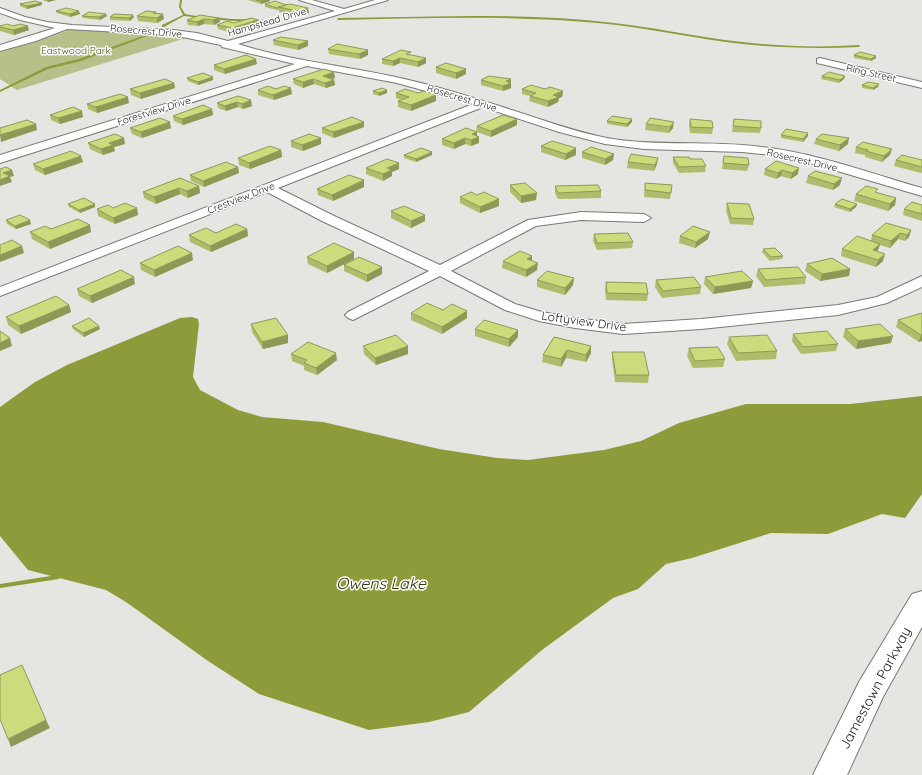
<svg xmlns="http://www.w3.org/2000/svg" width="922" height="775" font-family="Quicksand,sans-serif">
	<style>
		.green { fill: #b6c088 }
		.water { fill: #8e9b3b }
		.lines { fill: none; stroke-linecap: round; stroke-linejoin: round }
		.stream { fill: #8e9b3b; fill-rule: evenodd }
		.minor-casing { stroke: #787976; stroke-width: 2 }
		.major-casing { stroke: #787976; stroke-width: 2 }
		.minor { fill: #fff; fill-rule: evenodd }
		.major { fill: #fff; fill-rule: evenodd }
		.wall { fill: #afbc6b }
		.shaded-wall { fill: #8f9957 }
		.building { fill: #ccdb7c; stroke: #8f9957 }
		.labels { text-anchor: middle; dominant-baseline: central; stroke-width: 3; stroke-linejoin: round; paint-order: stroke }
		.far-street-label { font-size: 10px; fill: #242423; stroke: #fff }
		.far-park-label { font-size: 10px; fill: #4b540c; stroke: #fff }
		.street-label { font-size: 12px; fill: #242423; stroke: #fff }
		.near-street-label { font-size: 14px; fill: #242423; stroke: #fff }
		.near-water-label { font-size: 16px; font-style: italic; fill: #333810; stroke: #fff }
	</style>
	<rect width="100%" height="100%" fill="#e5e5e1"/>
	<path class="green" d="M74 28 151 33 186 38 17 90 0 79V52L39 41Z"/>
	<path class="water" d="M192 317 198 319 199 324 193 377 200 390 238 410 262 417 323 422 439 449 497 458 528 460 604 450 641 441 679 423 746 404H850L922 396V494L905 518 882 514 828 534 771 533 692 558 666 564 638 589 613 598 542 650 469 712 429 722 369 730 259 694 208 661 126 602 106 590 28 570 0 536V407L35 382 67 365 180 318Z"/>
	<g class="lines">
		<g class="stream">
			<path d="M180 0H182L181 7 185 14 202 17 201 18 184 16 164 27H162V25L183 15 179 7Z"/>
			<path d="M468 16C517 16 566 17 614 23 651 27 688 35 725 40 770 46 814 48 859 45L860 46 859 47C815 49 770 48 726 42 683 36 641 27 598 23 511 15 425 18 338 20L337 19 338 18Z"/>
			<path d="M213 17 232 19 274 20 275 21 274 22 232 21 212 19Z"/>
			<path d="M148 34 150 35 81 61 48 69 0 92V90L46 67 79 59Z"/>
			<path d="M57 575H59L60 577 59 579 0 588V584Z"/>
		</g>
		<defs>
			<g id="minor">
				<path d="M299 0H312L344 9 375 0H388L238 44C297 63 360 67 421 83 453 91 484 101 515 111 545 121 576 132 607 138 658 147 710 140 762 147 816 153 869 173 922 188V196L817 165 781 156 742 152 644 149 605 144 559 132 483 107 278 188 332 215 440 265 528 220 581 212 644 214 651 218 644 222 581 220 536 226 451 271 515 304 542 312 575 318 623 324 701 319 838 305 877 297 922 276V287L887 303 838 315 701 329 623 334 575 328 539 321 505 310 440 276 353 320 348 318 345 315 348 312 429 271 322 221 267 192 0 296V287L473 104 397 83 307 66 0 163V155L295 64 222 47 221 45 173 35 67 29 36 41 0 51V45L55 28 20 20 0 13V8L25 17 47 22 72 25 173 30 197 33 228 41 335 11Z"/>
				<path d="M820 58 922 82V88L817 63V59Z"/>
			</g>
			<path id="major" d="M922 591V627L883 697 847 775H813L859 682 912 594Z"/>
		</defs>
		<use href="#minor" class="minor-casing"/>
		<use href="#major" class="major-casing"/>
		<use href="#minor" class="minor"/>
		<use href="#major" class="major"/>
	</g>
	<g class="wall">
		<path d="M42 0H56L48 2Z"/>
		<path d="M248 0H270V1L261 4Z"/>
		<path d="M42 3V5L27 9 20 6V4Z"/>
		<path d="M265 4 287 5 308 8 309 13 300 16 279 12V10H277L265 7Z"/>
		<path d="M56 11 80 14 70 17 57 13Z"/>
		<path d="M156 14 164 19 157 23 138 21 137 16Z"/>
		<path d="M133 15 134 17 130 21 110 20V17Z"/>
		<path d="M82 16H107L100 20 83 18Z"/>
		<path d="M219 18 220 22 214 25 204 24 198 26 188 25 187 20Z"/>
		<path d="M234 23 259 25 233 33 218 29 217 25Z"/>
		<path d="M0 26 29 30 14 35 0 31Z"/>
		<path d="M273 40 308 41V46L298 50 274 45Z"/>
		<path d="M328 49 368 50V55L360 59 329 54Z"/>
		<path d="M411 55 426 63 418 67 400 63 393 66 382 64V59Z"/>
		<path d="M854 55 876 56V58L871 61 854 58Z"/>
		<path d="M257 64 225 74 214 70V65Z"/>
		<path d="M436 67 466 74 456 79 436 73Z"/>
		<path d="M822 76H845L844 79 839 83 821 79Z"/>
		<path d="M187 78 213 80 198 85 188 81Z"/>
		<path d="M335 78 331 79 334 80 335 85 326 88 314 84 303 88 294 84 293 79Z"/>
		<path d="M481 80 511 83V88L503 91 481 85Z"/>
		<path d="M174 83 175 88 141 99 131 95 130 89Z"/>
		<path d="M862 85 878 87 873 90 862 88Z"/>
		<path d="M276 89 292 94 274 100 258 95V90Z"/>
		<path d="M522 89H545L563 91 562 97 559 98 558 102 548 107 529 101 530 96 522 94Z"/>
		<path d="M387 90V93L379 96 373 94V91Z"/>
		<path d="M396 93 436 101 411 111 398 107V101L401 100 396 98Z"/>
		<path d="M238 96 252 106 243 109 238 107 226 111 218 108 217 103Z"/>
		<path d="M129 103 97 113 88 109 87 104Z"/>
		<path d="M212 109 213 115 183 125 174 121 173 116Z"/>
		<path d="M50 115 83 117 60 124 51 120Z"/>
		<path d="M690 119 713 128 712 134 690 133 689 125Z"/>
		<path d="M734 119 761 128 760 133 732 132Z"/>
		<path d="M607 121 632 122 627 127 607 124Z"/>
		<path d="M364 122V127L334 138 322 133V128Z"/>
		<path d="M646 124 673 128 669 133 645 130Z"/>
		<path d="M517 125 491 137 477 132V136L479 137V143L471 146 465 144 454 149 442 145V139L476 132 477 126Z"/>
		<path d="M130 128H171L142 138 132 134Z"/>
		<path d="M781 135 808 136 803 142 781 138Z"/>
		<path d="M321 138V144L303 151 291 147V141Z"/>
		<path d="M816 139 848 144 839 151 814 144Z"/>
		<path d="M88 143 125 144 114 147 115 151 103 155 90 149Z"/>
		<path d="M541 146 576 155 565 160 541 152Z"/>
		<path d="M856 147 890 155 882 162 865 157V155L855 153Z"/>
		<path d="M281 150 282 157 250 169 239 165 238 158Z"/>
		<path d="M582 152 614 154 613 160 605 165 582 158Z"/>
		<path d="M404 155H432L416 162 404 158Z"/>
		<path d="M724 156 749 165 747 171 722 169Z"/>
		<path d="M673 157 690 159 706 166 705 172 679 173 673 163Z"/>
		<path d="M896 160H922V172L921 173 894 166Z"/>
		<path d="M776 161 798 174 791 179 781 176 776 179 764 175 765 169Z"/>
		<path d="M83 162 45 175 35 170 33 164Z"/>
		<path d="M628 162 657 164 654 171 627 168Z"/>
		<path d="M238 167 239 173 204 187 191 181 190 175Z"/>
		<path d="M366 168 399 169 392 172V176L383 181 366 174Z"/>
		<path d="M808 176 840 185 833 190 806 183Z"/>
		<path d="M180 178 199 186 200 193 188 198 180 194 156 204 144 198 143 192Z"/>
		<path d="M645 183 672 185 670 199 644 197Z"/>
		<path d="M510 185 536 200 521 203 510 192Z"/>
		<path d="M555 186 601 191V198L558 199 555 193Z"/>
		<path d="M364 187 333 201 318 195 317 189Z"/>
		<path d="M877 193 896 198 895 205 888 211 854 201 856 194Z"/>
		<path d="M477 195 499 199V206L480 213 460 203V197Z"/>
		<path d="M727 203 754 219 753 225 730 224 726 210Z"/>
		<path d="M68 204 95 207 80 213 69 207Z"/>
		<path d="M835 204H857L856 207 850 212 834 207Z"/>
		<path d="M922 205V221L903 215 904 209Z"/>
		<path d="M113 208H137L138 215 115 224 98 216 97 209Z"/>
		<path d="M391 211 425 221 411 228 391 218Z"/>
		<path d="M6 220 31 224 16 229 7 224Z"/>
		<path d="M51 229 91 232 50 249 32 239 30 232Z"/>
		<path d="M247 229 248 236 211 252 190 242 189 235Z"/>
		<path d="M911 230 909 237 905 241 898 239 890 248 880 245 878 250 877 251 883 261 876 267 841 256 842 249 871 241 872 235Z"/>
		<path d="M594 234 633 242 632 248 597 250 593 241Z"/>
		<path d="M680 236 708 239 695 248 679 243Z"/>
		<path d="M763 249 783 256 782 259 770 261 762 252Z"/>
		<path d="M307 257 354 259 327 273 308 264Z"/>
		<path d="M193 260 155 277 141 270 140 263Z"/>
		<path d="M503 261H532L537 270 526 277 502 268Z"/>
		<path d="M807 264 850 269 849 276 820 281 805 271Z"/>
		<path d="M344 265 382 267V274L367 282 344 271Z"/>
		<path d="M758 269 806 277 805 284 764 287 756 276Z"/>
		<path d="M705 277 753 281 751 288 713 294 704 284Z"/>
		<path d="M537 280 573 285 565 295 537 287Z"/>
		<path d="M656 280 701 287 700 294 662 298 655 287Z"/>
		<path d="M606 282 648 294 647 301 606 300 605 289Z"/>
		<path d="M135 284 92 303 79 296 77 289Z"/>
		<path d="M69 305 71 312 21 334 8 325 6 317Z"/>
		<path d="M443 310 467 311V318L442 334 411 320V313Z"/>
		<path d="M922 313V341L919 342 896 327 898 320Z"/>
		<path d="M251 324 288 335V343L263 349 252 332Z"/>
		<path d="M72 326 100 329 84 337 73 329Z"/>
		<path d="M475 329 518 337 509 347 475 336Z"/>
		<path d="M845 329 891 343 856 349 843 337Z"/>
		<path d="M793 334 838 344 836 351 801 354 792 341Z"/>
		<path d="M554 337 591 353 586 362 566 358 561 367 542 362 543 355Z"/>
		<path d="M729 337 777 351 776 359 736 361 727 344Z"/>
		<path d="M363 346H408V354L376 365 364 354Z"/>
		<path d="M689 348 725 359 723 367 693 368 687 356Z"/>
		<path d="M612 352 649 375 648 383 615 382 612 359Z"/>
		<path d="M291 354 337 360 317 375 304 370V366L292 361Z"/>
	</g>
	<g class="shaded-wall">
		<path d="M47 0H56L48 2Z"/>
		<path d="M265 0H270V1L261 4V1Z"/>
		<path d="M42 3V5L27 9V6Z"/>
		<path d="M308 8 309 13 300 16 299 11Z"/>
		<path d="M79 11 80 14 70 17V14Z"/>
		<path d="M106 14 107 16 100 20 99 17Z"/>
		<path d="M163 14 164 19 157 23V18Z"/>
		<path d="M133 15 134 17 130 21 129 18Z"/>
		<path d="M219 18 220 22 214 25 213 20Z"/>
		<path d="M204 19V24L198 26 197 22Z"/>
		<path d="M258 20 259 25 233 33 232 28Z"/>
		<path d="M28 26 29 30 14 35 13 30Z"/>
		<path d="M308 41V46L298 50V45Z"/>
		<path d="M368 50V55L360 59 359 54Z"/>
		<path d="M876 56V58L871 61V59Z"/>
		<path d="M400 58V63L393 66V61Z"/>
		<path d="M426 58V63L418 67V62Z"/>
		<path d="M256 59 257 64 225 74 224 69Z"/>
		<path d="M466 69V74L456 79V73Z"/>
		<path d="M334 72 335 78 324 81 323 76Z"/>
		<path d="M845 76 844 79 839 83 840 80Z"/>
		<path d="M213 77V80L198 85V82Z"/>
		<path d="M313 79 314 84 303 88V82Z"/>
		<path d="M511 79V88L503 91V86L506 81Z"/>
		<path d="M334 80 335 85 326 88 325 83Z"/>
		<path d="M174 83 175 88 141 99 140 93Z"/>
		<path d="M879 84 878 87 873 90V88Z"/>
		<path d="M291 88 292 94 274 100 273 95Z"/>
		<path d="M387 90V93L379 96V93Z"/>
		<path d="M563 91 562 97 559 98 558 102 548 107V101L553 95Z"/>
		<path d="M436 95V101L411 111V105Z"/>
		<path d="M128 97 129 103 97 113 96 107Z"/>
		<path d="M251 100 252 106 243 109 242 104Z"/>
		<path d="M237 102 238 107 226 111 225 106Z"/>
		<path d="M212 109 213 115 183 125 182 119Z"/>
		<path d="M82 111 83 117 60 124 58 118Z"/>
		<path d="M517 119V125L491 137V131Z"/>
		<path d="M632 119V122L627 127V124Z"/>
		<path d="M170 122 171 128 142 138 141 132Z"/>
		<path d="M364 122V127L334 138 333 132Z"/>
		<path d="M674 122 673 128 669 133 670 127Z"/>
		<path d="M36 124 37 130 1 142 0 135Z"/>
		<path d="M477 132V138L479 137V143L471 146 472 134Z"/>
		<path d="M808 133V136L803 142V139Z"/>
		<path d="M124 138 125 144 114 147 115 151 103 155 101 149 109 143Z"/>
		<path d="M321 138V144L303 151 302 145Z"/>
		<path d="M465 138V144L454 149V143Z"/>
		<path d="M849 138 848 144 839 151 840 145Z"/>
		<path d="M576 148V155L565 160 566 154Z"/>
		<path d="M892 149 890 155 882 162 884 156Z"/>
		<path d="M281 150 282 157 250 169 249 163Z"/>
		<path d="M432 152V155L416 162V159Z"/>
		<path d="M614 154 613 160 605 165V159Z"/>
		<path d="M81 156 83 162 45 175 43 169Z"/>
		<path d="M658 158 657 164 654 171 655 165Z"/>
		<path d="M399 163V169L392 172V176L383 181V174L387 168Z"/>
		<path d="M238 167 239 173 204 187 203 181Z"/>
		<path d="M799 168 798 174 791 179 792 173Z"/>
		<path d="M12 170 14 176 10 177 12 182 0 186V180L3 173Z"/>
		<path d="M782 170 781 176 776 179 778 173Z"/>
		<path d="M842 178 840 185 833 190 834 184Z"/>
		<path d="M364 180V187L333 201 332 195Z"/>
		<path d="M199 186 200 193 188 198 187 191Z"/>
		<path d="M179 188 180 194 156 204 154 197Z"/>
		<path d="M537 193 536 200 521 203V196Z"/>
		<path d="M896 198 895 205 888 211 890 204Z"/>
		<path d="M499 199V206L480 213V207Z"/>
		<path d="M95 204V207L80 213 79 210Z"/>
		<path d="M857 204 856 207 850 212V209Z"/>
		<path d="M137 208 138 215 115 224 113 218Z"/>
		<path d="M425 215V221L411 228V221Z"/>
		<path d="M30 220 31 224 16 229 15 226Z"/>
		<path d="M90 225 91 232 50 249 48 242Z"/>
		<path d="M247 229 248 236 211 252 210 246Z"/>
		<path d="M911 230 909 237 905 241 907 235Z"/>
		<path d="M710 232 708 239 695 248 696 242Z"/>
		<path d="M900 233 898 239 890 248 891 241Z"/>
		<path d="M880 244 878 250 871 257 873 250Z"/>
		<path d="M22 246 24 253 0 262V255Z"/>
		<path d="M354 252V259L327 273V266Z"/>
		<path d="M192 253 193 260 155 277 154 270Z"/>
		<path d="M885 254 883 261 876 267 878 260Z"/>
		<path d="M532 256V262L527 259Z"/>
		<path d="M538 263 537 270 526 277V270Z"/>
		<path d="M382 267V274L367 282V275Z"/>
		<path d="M850 269 849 276 820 281 822 274Z"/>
		<path d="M134 277 135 284 92 303 90 296Z"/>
		<path d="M574 278 573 285 565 295V288Z"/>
		<path d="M753 281 751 288 713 294 715 287Z"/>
		<path d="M69 305 71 312 21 334 19 326Z"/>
		<path d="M467 311V318L442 334V327Z"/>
		<path d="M99 326 100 329 84 337 83 333Z"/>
		<path d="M518 330V337L509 347V339Z"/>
		<path d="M288 335V343L263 349 262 342Z"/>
		<path d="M921 335H922V341L919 342Z"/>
		<path d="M893 336 891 343 856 349 858 341Z"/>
		<path d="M10 338 12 346 0 351V343Z"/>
		<path d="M408 346V354L376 365 375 358Z"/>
		<path d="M591 346V353L586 362V355Z"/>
		<path d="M567 350 566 358 561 367V359Z"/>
		<path d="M336 353 337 360 317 375 316 368Z"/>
		<path d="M46 720 50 728 11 747 8 739Z"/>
	</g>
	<g class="building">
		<path d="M256 0H265L261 1Z"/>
		<path d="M35 1 42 3 27 6 20 4Z"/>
		<path d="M275 1 287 5 277 8 265 4Z"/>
		<path d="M290 4 308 8 299 11 278 7Z"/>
		<path d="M66 8 79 11 70 14 56 11Z"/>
		<path d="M146 11 156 12 153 13 163 14 157 18 137 16Z"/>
		<path d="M89 12 106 14 99 17 82 16Z"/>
		<path d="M114 14 133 15 129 18 110 17Z"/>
		<path d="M200 15 219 18 213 20 204 19 197 22 187 20Z"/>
		<path d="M251 18 258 20 232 28 217 25 227 21 234 23Z"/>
		<path d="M7 24 13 26 20 24 28 26 13 30 0 27V26Z"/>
		<path d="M281 37 308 41 298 45 273 40Z"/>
		<path d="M337 44 368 50 359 54 328 49Z"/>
		<path d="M401 50 411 52 406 54 426 58 418 62 400 58 393 61 382 59Z"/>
		<path d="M860 52 876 56 871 59 854 55Z"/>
		<path d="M246 55 256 59 224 69 214 65Z"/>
		<path d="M446 63 466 69 456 73 436 67Z"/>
		<path d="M324 69 334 72 323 76 334 80 325 83 313 79 303 82 293 79Z"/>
		<path d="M829 72 845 76 840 80 822 76Z"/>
		<path d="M203 73 213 77 198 82 187 78Z"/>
		<path d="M489 76 511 79 506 81 511 83 503 86 481 80Z"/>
		<path d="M165 79 174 83 140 93 130 89Z"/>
		<path d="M868 82 879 84 873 88 862 85Z"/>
		<path d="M531 85 545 89 550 87 563 91 553 95 559 97 548 101 530 96 536 93 522 89Z"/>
		<path d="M268 86 276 89 284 86 291 88 273 95 258 90Z"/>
		<path d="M382 88 387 90 379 93 373 91Z"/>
		<path d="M405 89 418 93 424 91 436 95 411 105 398 101 409 97 396 93Z"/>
		<path d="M120 94 128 97 96 107 87 104Z"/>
		<path d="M238 96 251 100 242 104 237 102 225 106 217 103Z"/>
		<path d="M203 105 212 109 182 119 173 116Z"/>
		<path d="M73 107 82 111 58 118 50 115Z"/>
		<path d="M503 115 517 119 491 131 477 126Z"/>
		<path d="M612 116 632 119 627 124 607 121Z"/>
		<path d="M352 117 364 122 333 132 322 128Z"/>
		<path d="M160 118 170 122 141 132 130 128Z"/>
		<path d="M650 118 674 122 670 127 646 124Z"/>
		<path d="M690 119 712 121 713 128 691 127Z"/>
		<path d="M734 119 761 121V128L733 126Z"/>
		<path d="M27 120 36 124 0 135V128Z"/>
		<path d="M466 128 477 132 472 134 479 137 471 140 465 138 454 143 442 139Z"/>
		<path d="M786 129 808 133 803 139 781 135Z"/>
		<path d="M115 134 124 138 109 143 113 145 101 149 88 143Z"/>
		<path d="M309 134 321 138 302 145 291 141Z"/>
		<path d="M822 134 849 138 840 145 816 139Z"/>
		<path d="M552 141 576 148 566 154 541 146Z"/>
		<path d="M863 142 892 149 884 156 866 151 868 150 856 147Z"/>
		<path d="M270 146 281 150 249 163 238 158Z"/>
		<path d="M591 147 614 154 605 159 582 152Z"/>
		<path d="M421 148 432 152 416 159 404 155Z"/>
		<path d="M71 151 81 156 43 169 33 164Z"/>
		<path d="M631 154 658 158 655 165 628 162Z"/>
		<path d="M902 155 922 160V167L896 160Z"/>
		<path d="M724 156 748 158 749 165 723 163Z"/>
		<path d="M673 157H689L690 159H702L706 166 679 167Z"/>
		<path d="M387 159 399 163 387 168 392 170 383 174 366 168Z"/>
		<path d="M776 161 799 168 792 173 782 170 778 173 765 169Z"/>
		<path d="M226 162 238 167 203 181 190 175Z"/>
		<path d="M6 167 12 170 3 173 10 176 0 180V169Z"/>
		<path d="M815 171 842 178 834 184 808 176Z"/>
		<path d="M349 175 364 180 332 195 317 189Z"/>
		<path d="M180 178 199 186 187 191 179 188 154 197 143 192Z"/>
		<path d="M525 183 537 193 521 196 510 185Z"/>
		<path d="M645 183 672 185 671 193 645 190Z"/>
		<path d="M598 185 601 191 558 193 555 186Z"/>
		<path d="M866 186 878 189 875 192 896 198 890 204 856 194Z"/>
		<path d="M471 192 477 195 484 192 499 199 480 207 460 197Z"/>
		<path d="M84 198 95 204 79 210 68 204Z"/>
		<path d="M842 199 857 204 850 209 835 204Z"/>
		<path d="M912 202 922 205V214L904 209Z"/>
		<path d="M125 203 137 208 113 218 97 209 108 205 113 208Z"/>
		<path d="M727 203 749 204 754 219 731 218Z"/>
		<path d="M404 206 425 215 411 221 391 211Z"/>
		<path d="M20 215 30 220 15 226 6 220Z"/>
		<path d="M78 219 90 225 48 242 30 232 45 226 51 229Z"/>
		<path d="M886 223 911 230 907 235 900 233 891 241 872 235Z"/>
		<path d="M236 224 247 229 210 246 189 235 206 228 216 233Z"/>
		<path d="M693 226 710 232 696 242 680 236Z"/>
		<path d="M628 233 633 242 597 243 594 234Z"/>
		<path d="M857 236 880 244 873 250 885 254 878 260 842 249Z"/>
		<path d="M12 240 22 246 0 255V245Z"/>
		<path d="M334 243 354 252 327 266 307 257Z"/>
		<path d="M178 246 192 253 154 270 140 263Z"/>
		<path d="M775 248 783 256 771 257 763 249Z"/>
		<path d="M520 251 532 256 527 259 538 263 526 270 503 261Z"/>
		<path d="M359 257 382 267 367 275 344 265Z"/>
		<path d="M832 258 850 269 822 274 807 264Z"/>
		<path d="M798 267 806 277 766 280 758 269Z"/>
		<path d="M121 270 134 277 90 296 77 289Z"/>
		<path d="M547 271 574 278 565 288 537 280Z"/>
		<path d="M742 271 753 281 715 287 705 277Z"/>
		<path d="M694 277 701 287 663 291 656 280Z"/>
		<path d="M606 282 646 283 648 294 607 293Z"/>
		<path d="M56 296 69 305 19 326 6 317Z"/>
		<path d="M427 303 443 310 452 304 467 311 442 327 411 313Z"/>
		<path d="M922 313V335H921L898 320Z"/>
		<path d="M89 318 99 326 83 333 72 326Z"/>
		<path d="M276 318 288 335 262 342 251 324Z"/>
		<path d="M484 320 518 330 509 339 475 329Z"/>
		<path d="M880 324 893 336 858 341 845 329Z"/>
		<path d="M0 331 10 338 0 343Z"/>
		<path d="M827 331 838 344 803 347 793 334Z"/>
		<path d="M396 335 408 346 375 358 363 346Z"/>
		<path d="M767 335 777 351 738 353 729 337Z"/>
		<path d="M554 337 591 346 586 355 567 350 561 359 543 355Z"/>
		<path d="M308 342 336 353 316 368 304 363 307 360 291 354Z"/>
		<path d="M718 347 725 359 695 361 689 348Z"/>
		<path d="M612 352H644L649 375H616Z"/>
		<path d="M22 665 46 720 8 739 0 719V675Z"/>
	</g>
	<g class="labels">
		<g class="far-street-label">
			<text transform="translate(267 22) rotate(-16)">Hampstead Drive</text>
			<text transform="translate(146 31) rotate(5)">Rosecrest Drive</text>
			<text transform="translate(871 73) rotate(13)">Ring Street</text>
			<text transform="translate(462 98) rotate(17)">Rosecrest Drive</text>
			<text transform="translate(154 111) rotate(-17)">Forestview Drive</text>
			<text transform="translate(802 160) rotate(13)">Rosecrest Drive</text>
			<text transform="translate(241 198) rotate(-21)">Crestview Drive</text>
		</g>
		<g class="far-park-label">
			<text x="76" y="50">Eastwood Park</text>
		</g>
		<g class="street-label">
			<text transform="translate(584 321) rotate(8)">Loftyview Drive</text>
		</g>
		<g class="near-street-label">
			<text transform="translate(875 688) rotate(-62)">Jamestown Parkway</text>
		</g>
		<g class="near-water-label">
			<text x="381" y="583">Owens Lake</text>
		</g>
	</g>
</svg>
